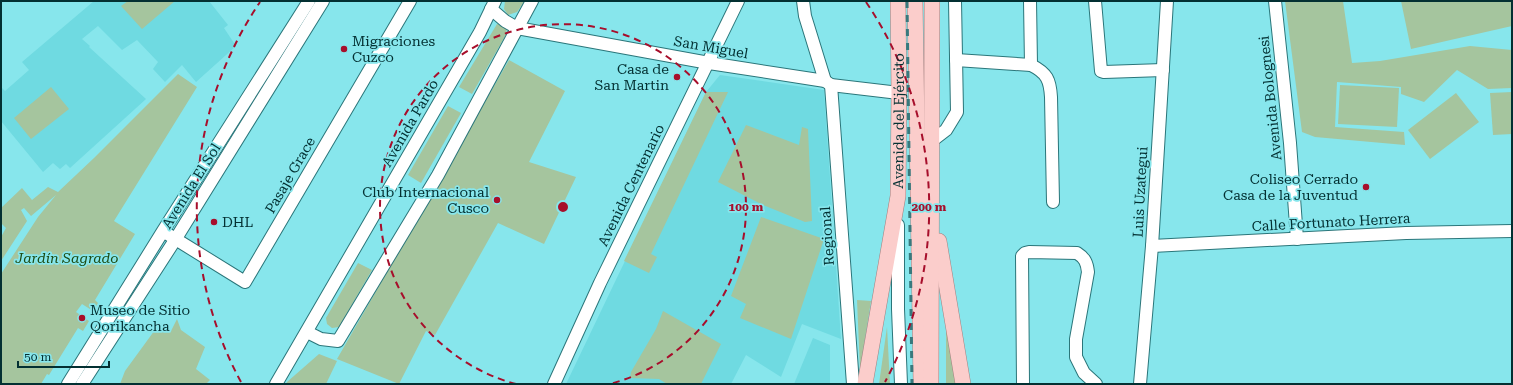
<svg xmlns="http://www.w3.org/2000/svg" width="1513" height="385" font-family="'Roboto Serif',serif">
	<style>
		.built { fill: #6fdae1 }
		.green { fill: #a5c59e }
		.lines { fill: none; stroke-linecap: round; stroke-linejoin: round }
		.minor-casing { stroke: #2b767a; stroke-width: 14 }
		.major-casing { stroke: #a2807f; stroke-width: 16 }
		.minor { stroke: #fff; stroke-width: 12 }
		.major { stroke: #fbcdcb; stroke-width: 15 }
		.rail { stroke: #38797d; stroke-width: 3; stroke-dasharray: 7 7; stroke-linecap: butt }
		.ring { fill: none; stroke: #a70e2b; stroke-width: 2; stroke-dasharray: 7 5 }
		.poi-dot { fill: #a70e2b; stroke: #87e6ec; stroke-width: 1.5 }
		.labels { text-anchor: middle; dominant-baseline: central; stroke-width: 3.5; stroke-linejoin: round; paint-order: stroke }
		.poi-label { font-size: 14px; fill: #033032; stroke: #87e6ec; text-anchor: start }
		.street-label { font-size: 14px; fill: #033032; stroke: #87e6ec }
		.park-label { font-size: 14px; font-style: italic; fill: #1c4a12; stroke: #87e6ec }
		.centre { fill: #a70e2b; stroke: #87e6ec; stroke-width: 2 }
		.ring-label { font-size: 12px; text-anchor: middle; font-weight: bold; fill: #a70e2b; stroke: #87e6ec; stroke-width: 3.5; stroke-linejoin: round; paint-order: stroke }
	</style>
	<rect width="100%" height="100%" fill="#87e6ec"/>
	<g class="built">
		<path d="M94 1H209L228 25 224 28 236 46 196 82 182 65 165 82 153 69 158 62 137 40 122 50 98 26 82 39 90 46 89 47 146 99 70 168 66 164 60 169 53 163 43 172 1 121V87L5 91 29 70 22 62Z"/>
		<path d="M720 75 824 90 841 339 802 324 781 377 746 355 731 384H566L706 92Z"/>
		<path d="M813 338 830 345V384H794Z"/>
	</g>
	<g class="green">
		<path d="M128 1H175L142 29 121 6Z"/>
		<path d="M505 1H525L517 12 508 15 504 9Z"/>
		<path d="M1285 1H1343L1352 63 1380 61 1470 46 1512 50V88L1488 89 1457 70 1424 102 1401 94V87L1337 82 1335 127 1404 132 1405 145 1315 137 1302 132Z"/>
		<path d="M1401 1H1512V26L1411 49Z"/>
		<path d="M497 24 505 25 507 33 472 94 459 87Z"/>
		<path d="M509 60 565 91 529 162 576 177 544 244 498 223 435 335 426 331 399 384 337 359Z"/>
		<path d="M178 74 197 87 114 221 135 234 95 300 98 303 93 311 82 304 76 312 89 321 83 331 78 328 49 375 47 374 41 384H1V274L38 217 56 195 31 216 24 208 21 210 27 221 1 261V237L6 228 1 223V208L22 188 32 200 48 187 58 192 94 158Z"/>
		<path d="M1340 85 1399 88 1397 127 1338 124Z"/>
		<path d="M51 87 69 109 31 139 14 118Z"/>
		<path d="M706 92H728L651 254 657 257 649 273 624 261Z"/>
		<path d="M1512 92V134L1493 135 1490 93Z"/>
		<path d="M1456 93 1479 122 1430 159 1408 130Z"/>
		<path d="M448 106 461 113 421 183 408 175Z"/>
		<path d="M746 125 799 145 802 127 808 129 812 221 805 222 763 205 718 182Z"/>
		<path d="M761 217 824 239 791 339 740 318 746 304 731 296Z"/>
		<path d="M358 263 372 270 339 327 332 328 327 324 326 318Z"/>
		<path d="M857 300 871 301 860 370Z"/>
		<path d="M946 309 957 384H946Z"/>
		<path d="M663 311 721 344 701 384H667L659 379 630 378 631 372 656 329Z"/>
		<path d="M177 319 181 330 205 347 196 369 210 380 206 384H120L125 371 160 323 171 331Z"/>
		<path d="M887 327 890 384H879Z"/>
		<path d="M319 354 337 361 326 384H286L287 382Z"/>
	</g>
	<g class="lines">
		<defs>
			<g id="minor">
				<path d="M803 1 805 16 825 81"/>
				<path d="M1030 1 1031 65"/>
				<path d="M1095 1 1101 71 1104 72 1163 70"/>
				<path d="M1275 1 1290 143 1297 239"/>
				<path d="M491 9 505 21 517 28 709 63 825 81 831 85 899 93"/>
				<path d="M956 60 1031 65C1047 73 1050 80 1051 97L1053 202"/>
				<path d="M831 85 853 384"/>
				<path d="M933 140 946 130 957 112 955 1"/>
				<path d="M898 225V309L901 384"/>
				<path d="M169 235 245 282 410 1"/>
				<path d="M1152 246 1406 233 1512 231"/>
				<path d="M307 332 321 339 338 341 438 175 532 1"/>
				<path d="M68 384 163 231 309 1"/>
				<path d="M82 384 175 240 323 1"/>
				<path d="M276 384 480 32 495 1"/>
				<path d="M554 384 600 283 738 1"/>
				<path d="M1023 384 1022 256 1025 253 1029 252 1077 253C1085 258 1087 263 1088 272L1076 339V357L1084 373 1096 384"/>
				<path d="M1140 384 1152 246 1167 1"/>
			</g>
			<g id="major">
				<path d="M915 1 921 384"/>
				<path d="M939 241 963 384"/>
				<path id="s1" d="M865 384 898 196 899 93 898 1"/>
				<path d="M931 384 932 1"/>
			</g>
		</defs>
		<use href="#minor" class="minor-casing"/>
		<use href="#major" class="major-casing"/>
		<use href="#minor" class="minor"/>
		<use href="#major" class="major"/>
		<path class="rail" d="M907 1 912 384"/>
	</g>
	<g class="ring">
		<path d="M516 384A183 183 0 1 1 610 384"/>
		<path d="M241 382A366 366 0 0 1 260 2M866 2A366 366 0 0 1 885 382"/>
	</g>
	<g class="poi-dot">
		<circle cx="344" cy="49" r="4"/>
		<circle cx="677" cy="77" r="4"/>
		<circle cx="1366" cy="187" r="4"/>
		<circle cx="497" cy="200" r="4"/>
		<circle cx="214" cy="222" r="4"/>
		<circle cx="82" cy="318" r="4"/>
	</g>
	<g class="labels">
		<g class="poi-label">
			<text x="352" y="41">Migraciones<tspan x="352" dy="16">Cuzco</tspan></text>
			<text x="669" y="69" text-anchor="end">Casa de<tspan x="669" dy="16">San Martin</tspan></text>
			<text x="1358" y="179" text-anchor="end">Coliseo Cerrado<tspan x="1358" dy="16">Casa de la Juventud</tspan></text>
			<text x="489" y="192" text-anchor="end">Club Internacional<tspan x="489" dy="16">Cusco</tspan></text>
			<text x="222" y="222">DHL</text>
			<text x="90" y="310">Museo de Sitio<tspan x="90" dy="16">Qorikancha</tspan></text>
		</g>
		<g class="street-label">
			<text transform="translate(711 47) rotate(10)">San Miguel</text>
			<text transform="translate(1270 98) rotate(-96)">Avenida Bolognesi</text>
			<text stroke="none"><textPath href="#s1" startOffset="266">Avenida del Ejército</textPath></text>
			<text transform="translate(410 123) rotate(-60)">Avenida Pardo</text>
			<text transform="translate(290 175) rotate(-60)">Pasaje Grace</text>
			<text transform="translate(631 185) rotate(-64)">Avenida Centenario</text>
			<text transform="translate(191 186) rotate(-58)">Avenida El Sol</text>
			<text transform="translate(1140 192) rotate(-87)">Luis Uzategui</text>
			<text transform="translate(1331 222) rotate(-3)">Calle Fortunato Herrera</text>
			<text transform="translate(827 236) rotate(-94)">Regional</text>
		</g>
		<g class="park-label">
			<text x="67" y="258">Jardín Sagrado</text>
		</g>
	</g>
	<circle cx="563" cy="207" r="6" class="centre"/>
	<g class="ring-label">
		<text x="746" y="211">100 m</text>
		<text x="929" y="211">200 m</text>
	</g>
	<rect width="1513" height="385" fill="none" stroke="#033032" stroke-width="4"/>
	<path d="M18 361v6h91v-6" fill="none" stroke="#033032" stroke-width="2"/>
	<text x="24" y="361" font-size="12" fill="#033032" stroke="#87e6ec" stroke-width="3" paint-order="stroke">50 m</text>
</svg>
